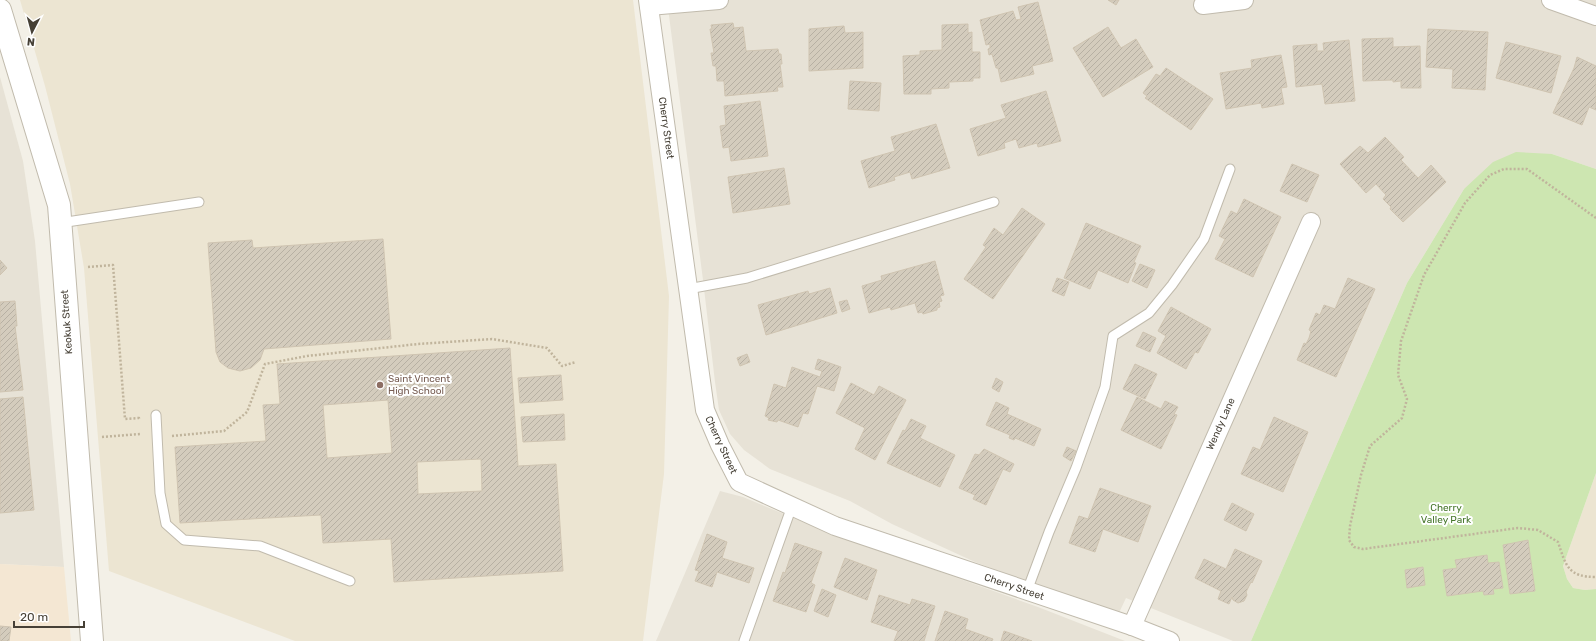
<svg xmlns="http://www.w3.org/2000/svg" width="1596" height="641" font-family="Rubik,sans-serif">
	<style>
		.residential { fill: #e7e2d6 }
		.commercial { fill: #f4e7d3 }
		.education { fill: #ece5d2 }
		.park { fill: #cde6b1 }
		.building { fill: url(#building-hatch); stroke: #cfc4b1; fill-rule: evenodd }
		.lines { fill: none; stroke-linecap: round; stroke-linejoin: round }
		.service-casing { stroke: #c1bbad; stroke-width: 11 }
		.minor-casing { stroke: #c1bbad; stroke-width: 20 }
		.tertiary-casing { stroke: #c1bbad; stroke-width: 24 }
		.path { stroke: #c0b49c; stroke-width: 2.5; stroke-dasharray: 2 2; stroke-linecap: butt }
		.service { stroke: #fff; stroke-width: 9 }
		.minor { stroke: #fff; stroke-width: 18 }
		.tertiary { stroke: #fff; stroke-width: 22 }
		.education-dot { fill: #8d6e63; stroke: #fff; stroke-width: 1.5 }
		.labels { text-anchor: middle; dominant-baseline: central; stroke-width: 4; stroke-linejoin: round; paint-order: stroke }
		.street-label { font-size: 10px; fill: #464036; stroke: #fff }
		.education-label { font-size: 10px; fill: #785e54; stroke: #fff; text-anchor: start }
		.park-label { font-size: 10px; fill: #46762b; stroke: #fff }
	</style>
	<defs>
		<pattern id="building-hatch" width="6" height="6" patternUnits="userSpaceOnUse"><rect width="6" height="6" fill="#d4ccbd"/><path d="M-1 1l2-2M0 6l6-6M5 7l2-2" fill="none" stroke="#b7b0a3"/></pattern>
	</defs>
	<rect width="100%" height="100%" fill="#f3f0e7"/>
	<g class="residential">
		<path d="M667 0H1596V169L1552 154 1464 189 1407 283 1251 641H1233L1126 598 1118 615 975 562 892 524 850 501 770 469 744 450 730 434 719 410 715 382 703 280Z"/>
		<path d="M0 77 23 161 35 241 64 567 0 564Z"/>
		<path d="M720 491 743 497 820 529 1038 607 1125 641H656Z"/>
	</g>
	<path class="commercial" d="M0 564 64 567 71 641H0Z"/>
	<g class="education">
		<path d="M20 0H633L669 296 664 474 643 641H295L109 571 84 268 70 184 45 86Z"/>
		<path d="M1596 473V589L1585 590 1573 588 1567 579 1563 566Z"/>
	</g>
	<path class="park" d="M1516 152 1552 154 1596 169V473L1563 566 1567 579 1573 588 1585 590 1596 589V641H1251L1407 283 1464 189 1493 162Z"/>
	<g class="building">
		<path d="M1108 0H1119L1116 5Z"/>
		<path d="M1038 2 1053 61 1032 66 1034 74 1001 82 998 68H996L992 54 989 55 988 49 990 48V44L986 45 980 20 1013 11 1016 20 1021 19 1018 7Z"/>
		<path d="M733 23 734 28 743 27 746 51 778 49 779 54H781L782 64H780L783 87H777L778 91 725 96 724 81H717L716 66H713L711 53H714L710 29H712L711 25Z"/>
		<path d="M968 24V33L972 32V52H980V78H973V81L949 82V88L931 89V94H904L903 56 920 55V51L942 50V25Z"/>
		<path d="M844 26 845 33 863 32V68L809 71V29Z"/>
		<path d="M1108 27 1121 48 1136 39 1153 67 1103 97 1073 48Z"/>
		<path d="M1428 29 1488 32 1485 90 1452 88 1453 69 1426 67Z"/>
		<path d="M1393 38V47L1420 46 1421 88H1401V81L1393 82V80L1363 81 1362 39Z"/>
		<path d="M1349 40 1355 101 1325 104 1322 84 1296 87 1293 46 1317 44V51H1324L1323 43Z"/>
		<path d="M1506 42 1561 56 1551 93 1496 78Z"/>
		<path d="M1281 55 1287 87 1281 88 1284 104 1262 108 1261 103 1226 109 1220 73 1252 68 1251 60Z"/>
		<path d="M1577 57 1596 66V110L1589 107 1582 125 1553 113 1574 68Z"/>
		<path d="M1166 68 1213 99 1191 130 1145 98 1147 96 1143 93 1156 74 1160 76Z"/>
		<path d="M850 81 881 83 879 111 848 109Z"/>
		<path d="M1046 91 1061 141 1038 147 1037 143 1019 148 1016 139 1004 143 1005 148 978 156 970 129 1006 118 1001 105Z"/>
		<path d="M760 101 768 156 731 161 729 147 723 148 720 126 726 125 724 106Z"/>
		<path d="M936 124 950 168 912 179 910 172 894 177 895 180 869 188 861 161 895 151 891 137Z"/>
		<path d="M1385 137 1404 157 1401 160 1418 178 1431 165 1446 182 1403 222 1390 209 1391 207 1383 199 1386 195 1376 184 1366 193 1340 164 1360 146 1368 153Z"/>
		<path d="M1292 164 1319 175 1307 202 1280 191Z"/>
		<path d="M784 168 790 204 733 213 728 177Z"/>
		<path d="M1244 199 1281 217 1253 277 1215 259 1225 239 1219 236 1231 211 1237 214Z"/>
		<path d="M1022 208 1045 224 993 299 964 279 986 247 983 245 994 228 1003 235Z"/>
		<path d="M1086 223 1141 246 1134 262 1136 263 1128 283 1098 270 1090 289 1064 278Z"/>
		<path d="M383 239 391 339 264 349 260 360 251 368 240 371 228 368 220 362 216 352 208 243 252 240 253 248Z"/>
		<path d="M0 260 7 268 0 275Z"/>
		<path d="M935 261 944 295 940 296 942 301 939 302 940 307 937 308V310L923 314 922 312 918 313 915 303 891 310 890 307 869 313 862 286 882 280 881 276Z"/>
		<path d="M1140 264 1155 270 1147 288 1132 281Z"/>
		<path d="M1057 278 1069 282 1064 296 1052 291Z"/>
		<path d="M1348 278 1375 289 1336 377 1297 360 1304 343 1306 344 1309 338 1311 331 1309 330 1316 313 1320 315 1324 305 1335 309Z"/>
		<path d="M830 288 837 313 766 335 758 305 808 291 809 294Z"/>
		<path d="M847 300 850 309 842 312 839 302Z"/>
		<path d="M15 301 17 326H15L23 390 0 392V302Z"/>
		<path d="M1171 307 1211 329 1198 353 1195 352 1186 369 1157 353 1166 336 1158 331Z"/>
		<path d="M1143 332 1156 338 1150 352 1136 346Z"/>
		<path d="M510 348 518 466 556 464 563 571 394 582 391 539 323 543 321 515 180 523 175 447 266 441 263 405 280 404 277 364ZM388 400 392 453 327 458 323 405ZM481 459 482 491 418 494 417 462Z"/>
		<path d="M747 354 750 362 740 366 737 358Z"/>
		<path d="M818 359 841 367 834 391 817 386 808 414 803 413 798 427 778 420 777 422 768 420 769 418 765 416 774 384 786 388 792 367 820 377 822 371 815 369Z"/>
		<path d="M1135 364 1157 374 1145 399 1123 389Z"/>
		<path d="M561 375 563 400 520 403 518 378Z"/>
		<path d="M996 378 1003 382 999 392 992 388Z"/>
		<path d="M851 383 874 395 879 386 906 400 875 460 855 449 865 428 836 413Z"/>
		<path d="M23 397 34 510 0 513V399Z"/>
		<path d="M1137 397 1161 409 1165 401 1178 407 1174 414 1177 415 1161 449 1121 430Z"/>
		<path d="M996 402 1009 408 1007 414 1041 429 1034 446 1015 438 1014 440 1009 438 1010 435 986 425Z"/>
		<path d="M564 414 565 440 523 442 521 417Z"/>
		<path d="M1274 417 1308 432 1283 492 1241 474 1253 447 1260 450Z"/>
		<path d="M911 419 926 426 920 438 955 455 940 487 887 463 903 430 905 431Z"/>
		<path d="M1067 447 1076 451 1071 461 1063 456Z"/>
		<path d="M984 449 1014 464 1010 472 1003 469 986 505 973 499 975 495 959 488 975 454 979 455Z"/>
		<path d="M1100 488 1151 506 1138 542 1103 529 1095 552 1069 543 1079 516 1088 519Z"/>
		<path d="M1232 503 1254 514 1246 531 1224 520Z"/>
		<path d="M707 534 727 542 722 558 754 568 749 583 717 572 712 587 695 581 699 571 695 570Z"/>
		<path d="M1528 540 1535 591 1510 594 1503 545Z"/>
		<path d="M795 543 822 552 811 583 815 585 806 612 773 601 783 572 785 573Z"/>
		<path d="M1235 549 1262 561 1252 583 1251 582 1246 592 1247 595 1244 601 1238 603 1233 600 1232 597 1229 604 1218 599 1221 591 1195 578 1204 559 1226 569Z"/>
		<path d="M1487 555 1488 563 1499 562 1503 588 1493 589 1494 594 1484 595 1483 591 1447 596 1443 570 1457 568 1455 560Z"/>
		<path d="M845 558 877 570 867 600 834 587Z"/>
		<path d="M1423 567 1425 585 1407 588 1405 570Z"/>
		<path d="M822 589 836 595 828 617 814 611Z"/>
		<path d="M879 595 910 605 912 599 935 606 924 641H894L898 631 871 622Z"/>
		<path d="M945 611 968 619 965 629 993 639 992 641H935Z"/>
		<path d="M0 626 11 627 9 641H0Z"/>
		<path d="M1004 631 1032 641H1001Z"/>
	</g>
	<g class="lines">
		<defs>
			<g id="service">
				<path d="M60 223 199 202"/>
				<path d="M688 289 747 278 994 202"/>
				<path d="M156 415 160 493 166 524 184 540 260 546 350 581"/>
				<path d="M1027 591 1049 532 1076 468 1105 387 1113 336 1149 313 1172 285 1204 239 1230 169"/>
				<path d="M744 641 792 506"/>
			</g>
			<g id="minor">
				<path d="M648 0 705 410 720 445 739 482 835 526 1132 626 1170 641"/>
				<path d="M1551 0 1596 16"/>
				<path d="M1203 5 1244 0"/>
				<path d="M649 6 719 0"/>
				<path d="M1132 626 1311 222"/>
			</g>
			<path id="tertiary" d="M0 10 59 205 92 641"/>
		</defs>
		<use href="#service" class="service-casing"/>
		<use href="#minor" class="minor-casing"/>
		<use href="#tertiary" class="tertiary-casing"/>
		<g class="path">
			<path d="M1596 218 1527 169H1504L1490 175 1465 203 1424 275 1401 341 1398 375 1407 399 1402 418 1370 446 1361 475 1350 526 1349 540 1354 547 1363 549 1518 528 1538 530 1558 542C1566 566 1568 577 1596 577"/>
			<path d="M88 267 113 265 125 419 139 418V420"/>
			<path d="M172 436 224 431 247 412 265 364 307 356 418 344 492 339 547 348 562 366 576 362"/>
			<path d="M102 437 140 434V433"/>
		</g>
		<use href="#service" class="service"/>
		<use href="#minor" class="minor"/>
		<use href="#tertiary" class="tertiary"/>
	</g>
	<circle class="education-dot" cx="380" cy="385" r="4"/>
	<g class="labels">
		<g class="street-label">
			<text transform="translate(666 128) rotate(82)">Cherry Street</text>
			<text transform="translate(67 322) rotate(-94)">Keokuk Street</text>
			<text transform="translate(1221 424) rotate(-66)">Wendy Lane</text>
			<text transform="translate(721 445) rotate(65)">Cherry Street</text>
			<text transform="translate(1014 587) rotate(19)">Cherry Street</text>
		</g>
		<g class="education-label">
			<text x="388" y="379">Saint Vincent<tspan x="388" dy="12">High School</tspan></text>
		</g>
		<g class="park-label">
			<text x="1446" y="508">Cherry<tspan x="1446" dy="12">Valley Park</tspan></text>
		</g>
	</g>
	<g transform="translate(32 32) rotate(186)" stroke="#ffffff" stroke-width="3" paint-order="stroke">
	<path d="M0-3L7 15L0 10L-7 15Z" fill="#464036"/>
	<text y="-6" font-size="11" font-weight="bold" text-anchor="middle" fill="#464036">N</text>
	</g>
	<path d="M14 621v6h70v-6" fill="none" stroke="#464036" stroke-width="2"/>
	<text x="20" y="621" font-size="12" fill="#464036" stroke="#ffffff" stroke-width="3" paint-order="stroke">20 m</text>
</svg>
